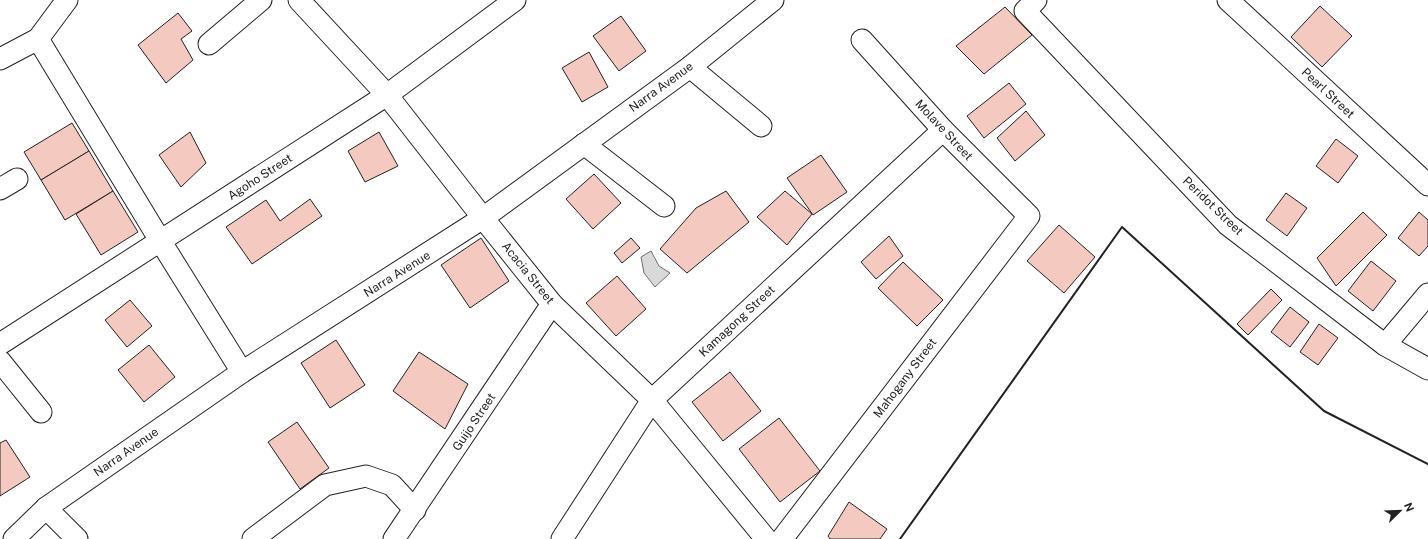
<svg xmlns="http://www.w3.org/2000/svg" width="1428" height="539" font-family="'Public Sans',sans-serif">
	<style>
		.water { fill: #d9d9d9; stroke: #6f6f6f }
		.building { fill: #f3c9c0; stroke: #222 }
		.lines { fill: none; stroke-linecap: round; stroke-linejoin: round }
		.minor-casing { stroke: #222; stroke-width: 23 }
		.minor { stroke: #fff; stroke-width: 21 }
		.wall { stroke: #222; stroke-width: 2 }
		.labels { text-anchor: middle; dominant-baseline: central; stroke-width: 3; stroke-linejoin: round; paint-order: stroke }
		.street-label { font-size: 12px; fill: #222; stroke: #fff }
	</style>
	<rect width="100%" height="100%" fill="#fff"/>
	<path class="water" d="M651 251 659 266 670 273 655 287 644 273 641 257Z"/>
	<g class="building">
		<path d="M1320 6 1352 36 1322 67 1291 37Z"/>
		<path d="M1005 7 1032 35 984 74 956 46Z"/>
		<path d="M178 13 192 31 181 39 193 60 166 83 138 45Z"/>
		<path d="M621 16 646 51 619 71 593 36Z"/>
		<path d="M589 52 608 87 582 102 562 68Z"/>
		<path d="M1009 83 1026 104 984 138 967 116Z"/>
		<path d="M1026 111 1045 135 1015 161 997 138Z"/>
		<path d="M72 123 89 151 41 180 24 152Z"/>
		<path d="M190 132 206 163 181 187 159 155Z"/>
		<path d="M379 132 398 166 365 182 348 151Z"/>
		<path d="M1336 139 1358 156 1338 183 1316 166Z"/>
		<path d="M89 151 113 191 65 220 41 180Z"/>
		<path d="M821 155 847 192 813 215 787 178Z"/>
		<path d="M594 174 621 203 593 229 566 199Z"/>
		<path d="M113 191 138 232 101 255 76 214Z"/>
		<path d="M726 191 749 222 687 273 660 249 696 208Z"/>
		<path d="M785 191 812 214 787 245 757 217Z"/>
		<path d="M1286 193 1307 208 1287 236 1266 220Z"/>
		<path d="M310 199 322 216 252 264 226 227 266 200 280 221Z"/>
		<path d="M1363 212 1387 235 1336 286 1317 258Z"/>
		<path d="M1419 212 1428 220V246L1419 256 1398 238Z"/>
		<path d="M1059 225 1095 257 1064 293 1027 261Z"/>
		<path d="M889 236 903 256 876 279 861 262Z"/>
		<path d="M481 238 509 281 470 308 441 265Z"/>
		<path d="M631 238 640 248 622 263 614 253Z"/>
		<path d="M1371 261 1396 281 1373 311 1348 291Z"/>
		<path d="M903 262 943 300 917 326 878 288Z"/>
		<path d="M617 276 646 309 616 336 586 303Z"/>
		<path d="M1271 289 1282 300 1248 335 1237 324Z"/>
		<path d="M130 300 152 326 127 347 105 320Z"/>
		<path d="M1290 307 1309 322 1290 347 1271 332Z"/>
		<path d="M1319 324 1338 338 1318 365 1300 352Z"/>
		<path d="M336 340 365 385 330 408 301 363Z"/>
		<path d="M149 345 175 377 144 402 118 370Z"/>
		<path d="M419 352 468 384 445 429 393 391Z"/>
		<path d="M730 372 761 411 723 441 692 402Z"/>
		<path d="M779 418 820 471 780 502 739 449Z"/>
		<path d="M297 422 329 468 300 489 268 442Z"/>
		<path d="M6 440 30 477 0 496V443Z"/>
		<path d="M849 502 887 529 880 539H830L828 536Z"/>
	</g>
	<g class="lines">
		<defs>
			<g id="minor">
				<path d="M299 0 387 95 483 218 552 304 652 400 766 539"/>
				<path d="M1036 0 1025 11 1228 225 1385 345 1428 369"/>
				<path d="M1228 0 1428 185"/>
				<path d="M38 39 161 242 242 372"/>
				<path d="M209 44 261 0"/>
				<path d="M0 59 38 39 67 0"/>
				<path d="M690 67 761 126"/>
				<path d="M584 144 664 206"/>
				<path d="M0 189 17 179"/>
				<path d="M0 344 387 95 515 0"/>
				<path d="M1385 345 1428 294"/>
				<path d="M0 361 41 412"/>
				<path d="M46 508 77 539"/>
				<path d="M14 539 46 508 242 372 483 218 690 67 773 0"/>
				<path d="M253 539 325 485 366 476 392 485 415 510"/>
				<path d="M394 539 552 304"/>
				<path d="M562 539 652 400 943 130"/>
				<path d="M782 539 1029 216 943 130 862 40"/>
			</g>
		</defs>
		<use href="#minor" class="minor-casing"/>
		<use href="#minor" class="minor"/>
		<path class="wall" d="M900 539 1122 227 1324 411 1428 464"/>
	</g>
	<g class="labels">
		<g class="street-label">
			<text transform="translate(661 87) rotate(-36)">Narra Avenue</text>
			<text transform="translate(1328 93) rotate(43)">Pearl Street</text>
			<text transform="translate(944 130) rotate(47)">Molave Street</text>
			<text transform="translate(260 177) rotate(-33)">Agoho Street</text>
			<text transform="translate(1213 206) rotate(44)">Peridot Street</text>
			<text transform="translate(528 273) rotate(51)">Acacia Street</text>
			<text transform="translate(397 274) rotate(-32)">Narra Avenue</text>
			<text transform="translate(737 321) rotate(-43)">Kamagong Street</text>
			<text transform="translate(905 378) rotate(-53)">Mahogany Street</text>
			<text transform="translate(474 422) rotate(-56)">Guijo Street</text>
			<text transform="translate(126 452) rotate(-35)">Narra Avenue</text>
		</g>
	</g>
	<g transform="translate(1400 511) rotate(67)" stroke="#ffffff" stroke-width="3" paint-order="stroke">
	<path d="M0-3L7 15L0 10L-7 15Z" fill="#222222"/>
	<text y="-6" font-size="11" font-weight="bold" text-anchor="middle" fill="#222222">N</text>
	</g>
</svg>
